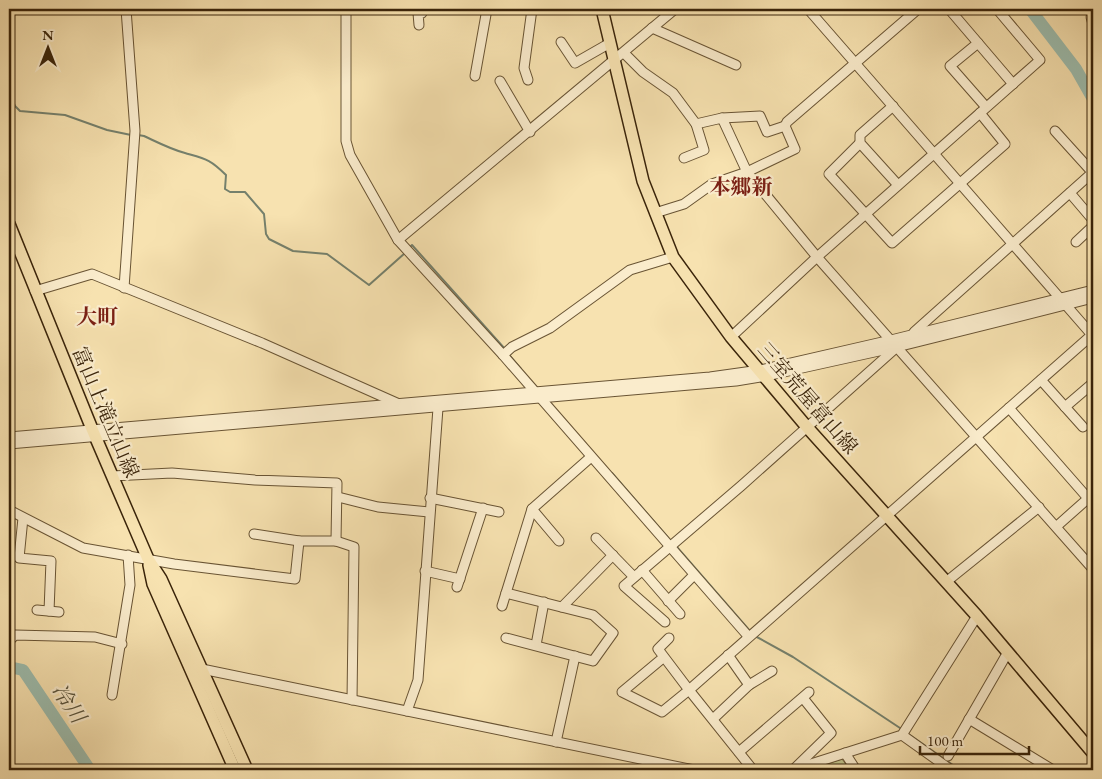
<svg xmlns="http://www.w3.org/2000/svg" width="1102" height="779" font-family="'EB Garamond','Noto Serif JP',serif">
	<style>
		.green { fill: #c0c289; stroke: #7d734a }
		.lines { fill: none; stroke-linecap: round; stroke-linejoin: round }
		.stream { stroke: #75806c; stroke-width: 2 }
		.river { stroke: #9dbdae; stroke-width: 12 }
		.minor-casing { stroke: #695434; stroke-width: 11 }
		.major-casing { stroke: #3a240a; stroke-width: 14 }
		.minor { stroke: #faeccc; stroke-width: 9 }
		.major { stroke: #f7e2b0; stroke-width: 11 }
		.labels { text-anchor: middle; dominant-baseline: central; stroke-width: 4.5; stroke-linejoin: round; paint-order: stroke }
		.street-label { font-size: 20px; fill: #3a240a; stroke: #faeccc }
		.neighbourhood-label { font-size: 21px; font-weight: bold; fill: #7a1f14; stroke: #faeccc }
		.water-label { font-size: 21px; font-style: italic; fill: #58523b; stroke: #faeccc }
	</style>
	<rect width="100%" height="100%" fill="#f7e2b0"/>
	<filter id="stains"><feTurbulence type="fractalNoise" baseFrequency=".004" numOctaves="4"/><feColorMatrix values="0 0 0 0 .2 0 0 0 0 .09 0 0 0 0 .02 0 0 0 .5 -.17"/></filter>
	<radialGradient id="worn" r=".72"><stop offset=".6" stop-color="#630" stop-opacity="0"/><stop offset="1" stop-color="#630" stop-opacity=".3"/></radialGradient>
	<path class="green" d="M842 759 850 770H808Z"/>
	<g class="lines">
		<g class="stream">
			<path d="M9 93 15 106 20 111 65 115 107 130 131 135"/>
			<path d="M138 135 144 136C157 142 170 149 185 153 206 159 210 159 226 175L225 189 230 192H245L264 214 266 234 269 239 293 251 327 254 369 285 405 253"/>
			<path d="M410 247 412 245 505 349"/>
			<path d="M509 355 521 369"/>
			<path d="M612 473 671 541"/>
			<path d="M676 546 750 631"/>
			<path d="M755 636 793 657 903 730"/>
			<path d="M907 733 960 770"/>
		</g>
		<g class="river">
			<path d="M1030 9 1076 69 1093 99"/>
			<path d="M9 667 23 670 90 770"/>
		</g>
		<defs>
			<g id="minor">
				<path d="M346 9V141L350 155 398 240 503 355 748 636"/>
				<path d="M808 9 1092 335"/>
				<path d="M949 9 978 43"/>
				<path d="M1091 17 1093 24"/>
				<path d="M419 25 418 13H422V9"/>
				<path d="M652 28 736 65"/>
				<path d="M561 42 575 63 610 43"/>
				<path d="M624 53 643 72 673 93 696 124 722 118 747 172 817 257 1093 569"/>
				<path d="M475 76 487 9"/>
				<path d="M528 80 524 68 532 9"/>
				<path d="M500 81 530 132"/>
				<path d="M893 106 860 135V143L898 185"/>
				<path d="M986 107 950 66 978 43 1013 84"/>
				<path d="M722 118 760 116 767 132 785 126"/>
				<path d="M1055 131 1093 173"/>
				<path d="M860 143 829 174 892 243 1005 144 980 113"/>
				<path d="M684 158 704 150 696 124"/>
				<path d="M1070 193 1093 220"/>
				<path d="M655 213 684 204 712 184 747 172 795 149 785 126 787 122 918 9"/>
				<path d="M398 240 675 9"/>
				<path d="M1076 242 1093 226"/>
				<path d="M124 288 135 131 126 9"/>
				<path d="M35 291 92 274 262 343 397 403"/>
				<path d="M914 332 1093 172"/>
				<path d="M731 337 817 257 1040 60 997 9"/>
				<path d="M503 355 512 347 550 328 630 270 673 257"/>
				<path d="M1041 380 1083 427"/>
				<path d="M1065 407 1093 383"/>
				<path d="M1009 408 1093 504"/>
				<path d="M9 437 710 377 760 370 891 340 1093 290"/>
				<path d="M9 444 736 381 766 376 897 347 1093 298"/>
				<path d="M338 497 378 507 429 512"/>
				<path d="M430 498 499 512"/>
				<path d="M532 509 559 541"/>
				<path d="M9 510 83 548 174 564 295 579 299 541H336L337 483 255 480 172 473 112 476"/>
				<path d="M23 518 19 558 51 561 49 611"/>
				<path d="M1057 526 1093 494"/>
				<path d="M254 534 299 541"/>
				<path d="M596 538 634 577"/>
				<path d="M336 541 354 547 352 700"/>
				<path d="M642 570 680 614"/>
				<path d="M425 571 460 579"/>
				<path d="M946 582 1039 507"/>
				<path d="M457 587 483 508"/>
				<path d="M506 593 593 615 613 633 593 661 506 638"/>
				<path d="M668 601 694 575"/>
				<path d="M502 606 532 509 591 457"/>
				<path d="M562 607 613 555"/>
				<path d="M37 610 59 612"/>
				<path d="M665 622 624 586 741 486 897 347"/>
				<path d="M9 641 15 635 95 637 122 644"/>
				<path d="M536 645 544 602"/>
				<path d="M728 655 749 685"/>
				<path d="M664 657 622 692 662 712 689 690 658 649 669 638"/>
				<path d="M197 668 694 770"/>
				<path d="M112 695 130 585 128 555"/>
				<path d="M407 711 418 680 438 408"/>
				<path d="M713 719 749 685 772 671"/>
				<path d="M969 719 1053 770"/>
				<path d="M902 735 951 770"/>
				<path d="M556 742 575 656"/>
				<path d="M739 752 809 692"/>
				<path d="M845 753 856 770"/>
				<path d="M948 756 1008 652"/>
				<path d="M794 769 831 733 803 698"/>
				<path d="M753 770 689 690 1093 334"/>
				<path d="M792 770 902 735 977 616"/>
			</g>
			<g id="major">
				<path d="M602 9 643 181 673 257 731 337 806 426 977 616 1093 753"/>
				<path d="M9 224 92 429 148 559 161 579 247 770"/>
				<path d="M149 565 153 584 235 770"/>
			</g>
		</defs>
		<use href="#minor" class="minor-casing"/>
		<use href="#major" class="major-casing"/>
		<use href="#minor" class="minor"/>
		<use href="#major" class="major"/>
	</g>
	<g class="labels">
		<g class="street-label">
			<text transform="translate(808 398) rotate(49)">三室荒屋富山線</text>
			<text transform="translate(106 412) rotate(67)">富山上滝立山線</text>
		</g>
		<g class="neighbourhood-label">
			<text x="741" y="186">本郷新</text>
			<text x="97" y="316">大町</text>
		</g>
		<g class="water-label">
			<text transform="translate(69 703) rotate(56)">冷川</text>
		</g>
	</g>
	<rect width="1102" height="779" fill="none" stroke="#f7e2b0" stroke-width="30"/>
	<rect x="10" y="10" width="1082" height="759" fill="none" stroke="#3a240a" stroke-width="2.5"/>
	<rect x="15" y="15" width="1072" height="749" fill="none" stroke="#3a240a"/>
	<g transform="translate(48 48)" stroke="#faeccc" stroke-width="4" paint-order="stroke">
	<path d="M0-4L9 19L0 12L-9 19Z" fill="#3a240a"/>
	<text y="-8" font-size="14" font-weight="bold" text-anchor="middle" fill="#3a240a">N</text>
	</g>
	<path d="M920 746v8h109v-8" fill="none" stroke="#3a240a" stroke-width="2.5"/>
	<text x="927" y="746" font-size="15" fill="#3a240a" stroke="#faeccc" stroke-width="4" paint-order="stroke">100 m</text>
	<rect width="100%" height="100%" filter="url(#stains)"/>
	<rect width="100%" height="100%" fill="url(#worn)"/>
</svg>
